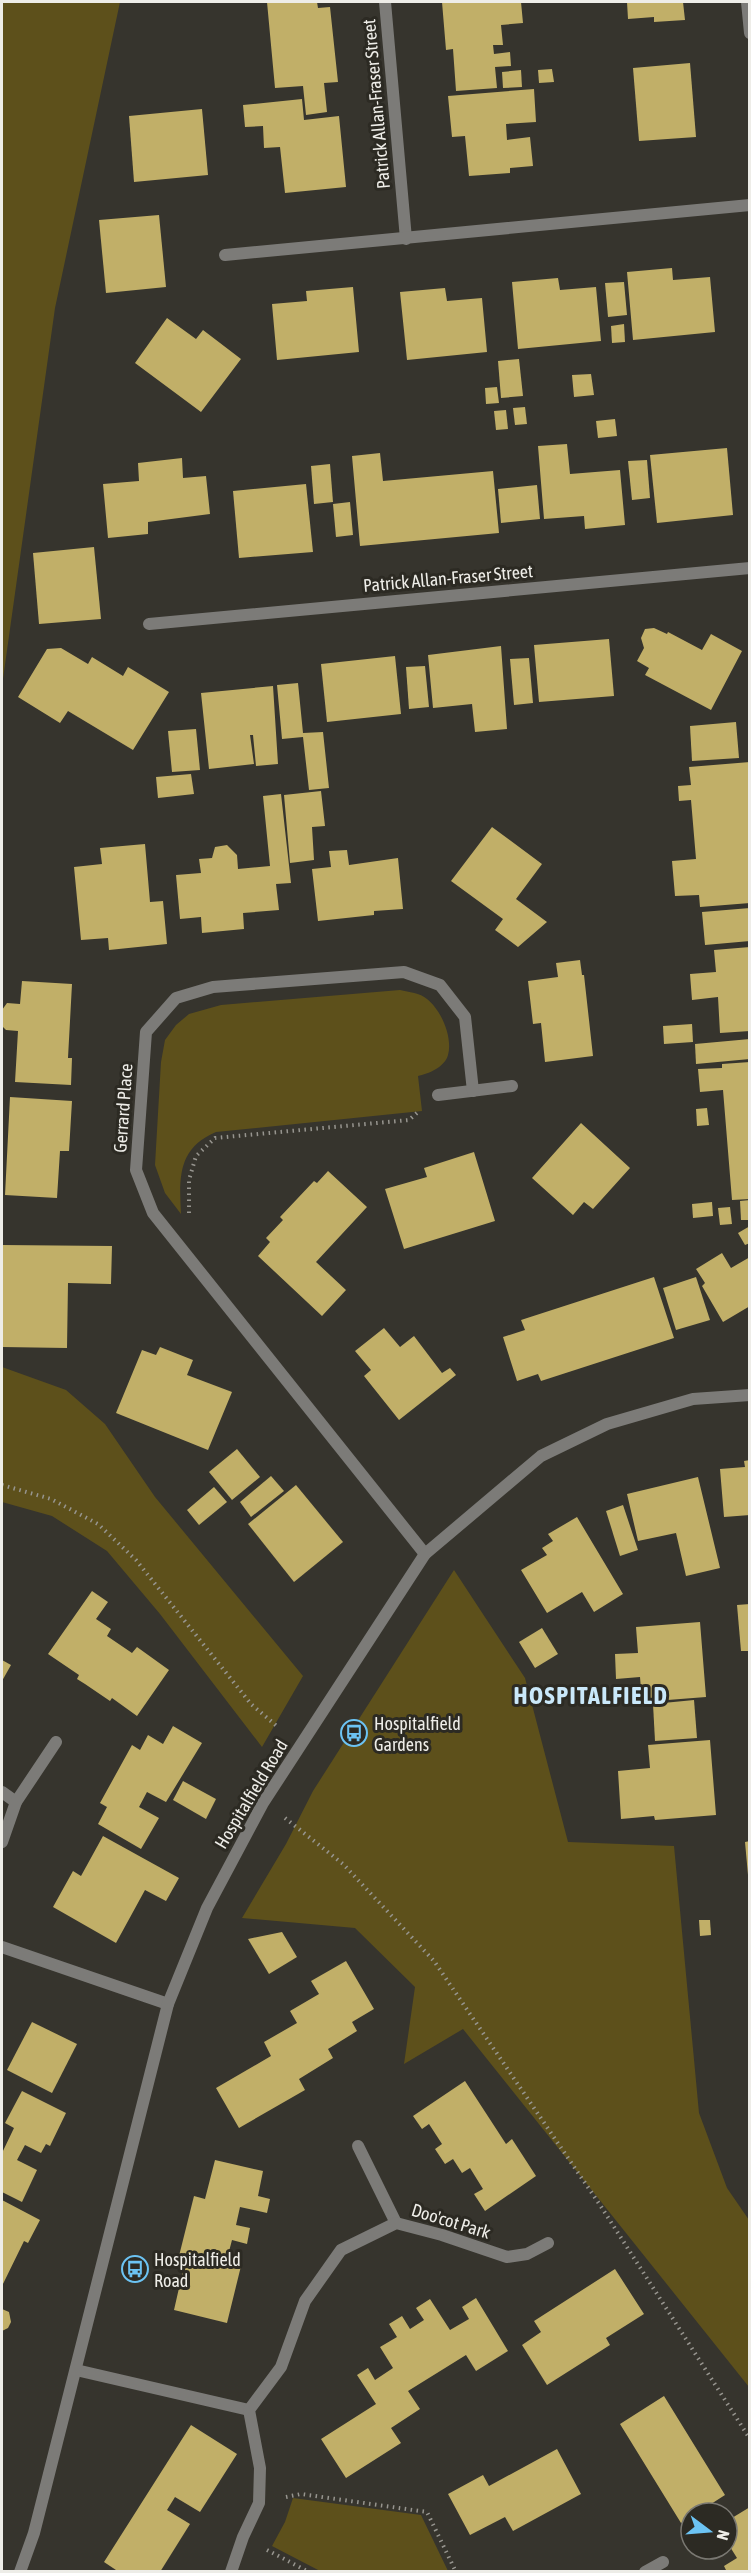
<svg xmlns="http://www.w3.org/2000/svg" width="751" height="2573" font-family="'Asap Condensed',sans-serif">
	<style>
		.green { fill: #5d501b }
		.building { fill: #c1af68 }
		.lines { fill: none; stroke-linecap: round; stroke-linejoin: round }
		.path { stroke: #97958f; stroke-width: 4; stroke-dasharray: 1.5 4.5; stroke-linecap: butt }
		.minor { stroke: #7c7b78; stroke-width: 12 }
		.labels { text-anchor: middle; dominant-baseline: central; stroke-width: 6; stroke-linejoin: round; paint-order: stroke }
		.street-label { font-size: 18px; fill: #eeede8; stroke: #2c2a23 }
		.poi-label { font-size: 18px; fill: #eeede8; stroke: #2c2a23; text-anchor: start }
		.district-label { font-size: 24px; font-weight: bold; letter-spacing: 1.5px; fill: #cae8fa; stroke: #2c2a23 }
	</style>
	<rect width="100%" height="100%" fill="#36342d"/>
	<g class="green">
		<path d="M2 2H120L55 308 2 686Z"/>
		<path d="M400 990C409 992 420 993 427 999 441 1010 453 1037 448 1055 445 1067 428 1074 418 1076L422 1111 216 1132C178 1148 179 1177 181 1214L165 1193 155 1165 161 1062 165 1040 176 1025 189 1014 221 1005Z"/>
		<path d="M2 1367 66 1390 105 1424 155 1497 303 1676 262 1747 160 1614 107 1551 52 1516 2 1502Z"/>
		<path d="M454 1570 525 1678 568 1842 674 1846 699 2113 727 2188 749 2220V2387L463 2029 404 2064 415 1987 355 1928 242 1918 286 1844 313 1791Z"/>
		<path d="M293 2498 421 2515 448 2571H320L272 2546 285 2522Z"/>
	</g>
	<g class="building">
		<path d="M267 2H317L318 8 330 7 338 82 324 83 327 112 306 115 303 86 275 88Z"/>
		<path d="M442 2H521L523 23 501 25 503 45H493L494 54 510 52 511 66 495 67 497 88 456 91 453 49 446 50Z"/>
		<path d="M627 2H683L685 20 654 22V17L628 19Z"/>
		<path d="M690 63 696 137 639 141 633 68Z"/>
		<path d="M552 69 554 82 539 83 538 70Z"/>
		<path d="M521 70 522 87 503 88 502 72Z"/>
		<path d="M534 89 536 122 506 124 507 140 530 137 533 166 510 168V173L469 176 465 136 452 137 448 96Z"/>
		<path d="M302 99 304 120 339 116 346 187 285 193 280 147 264 148 263 126 245 127 243 105Z"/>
		<path d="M202 109 208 175 134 182 129 116Z"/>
		<path d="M159 215 166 287 106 293 99 220Z"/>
		<path d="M672 268 673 280 710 277 715 332 633 340 627 272Z"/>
		<path d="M558 278 560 290 596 287 601 341 518 349 512 282Z"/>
		<path d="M624 282 627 315 608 317 605 283Z"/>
		<path d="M353 287 359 352 277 360 272 304 307 301 306 291Z"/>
		<path d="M445 288 447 301 482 298 487 352 407 360 400 292Z"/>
		<path d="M167 318 196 339 203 330 241 359 201 412 135 363Z"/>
		<path d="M624 324 625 342 612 343 611 326Z"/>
		<path d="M519 359 523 396 501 398 498 361Z"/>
		<path d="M591 374 594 395 574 397 572 375Z"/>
		<path d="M497 387 499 403 486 404 485 388Z"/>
		<path d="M525 407 527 424 515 425 513 408Z"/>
		<path d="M506 410 508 429 496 430 494 411Z"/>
		<path d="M615 419 617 436 598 438 596 421Z"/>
		<path d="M567 444 570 474 620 470 625 525 585 529 584 516 544 519 538 446Z"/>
		<path d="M727 448 733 515 657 523 650 455Z"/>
		<path d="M380 453 383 481 493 471 499 533 360 546 352 456Z"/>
		<path d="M182 458 183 478 206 476 210 514 148 522V534L108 538 103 484 139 481 138 463Z"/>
		<path d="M647 460 650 498 632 500 628 461Z"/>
		<path d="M330 464 333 502 314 504 311 466Z"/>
		<path d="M306 484 313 552 239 558 233 491Z"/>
		<path d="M537 485 540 519 501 523 498 489Z"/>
		<path d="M350 502 353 535 336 537 333 504Z"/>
		<path d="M94 547 101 619 39 624 33 553Z"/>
		<path d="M654 628 667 634 668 632 702 650 711 634 742 651 711 710 645 675 649 668 637 661 644 648 641 638 645 629Z"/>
		<path d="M609 639 614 696 539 702 534 645Z"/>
		<path d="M501 646 507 729 475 732 472 704 433 708 428 655Z"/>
		<path d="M61 648 88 664 92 657 123 676 128 667 169 692 133 750 68 711 60 723 18 697 47 649Z"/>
		<path d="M395 656 401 714 327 722 321 664Z"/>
		<path d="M529 658 533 703 514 705 510 659Z"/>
		<path d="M425 666 429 707 409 709 406 667Z"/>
		<path d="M298 683 303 733 323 732 329 788 309 790 303 737 282 739 277 685Z"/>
		<path d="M273 686 278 764 256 766 253 735H250L254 764 209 769 201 693Z"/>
		<path d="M736 722 739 758 692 761 690 726Z"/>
		<path d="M196 729 200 770 172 772 168 731Z"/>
		<path d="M750 762V903L700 907 699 895 675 896 672 861 696 859 691 800 679 801 678 786 691 785 689 767Z"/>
		<path d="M191 774 194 794 158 798 156 777Z"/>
		<path d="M321 791 325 826 312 827 314 860 290 863 284 795Z"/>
		<path d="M281 794 291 883 276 884 279 910 243 913 244 929 202 933 201 917 180 919 176 875 201 873 199 859 212 858 215 847 227 845 237 855 238 869 270 866 263 796Z"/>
		<path d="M492 827 542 864 516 899 547 922 518 947 495 930 503 919 451 881Z"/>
		<path d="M145 844 150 902 163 901 167 944 109 950 108 938 81 940 74 867 102 864 100 848Z"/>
		<path d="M347 850 349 865 398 858 403 909 374 911V915L318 921 312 869 331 867 329 851Z"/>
		<path d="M750 908V941L705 945 702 912Z"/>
		<path d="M750 947V1031L720 1033 718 997 692 1000 690 974 716 972 714 950Z"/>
		<path d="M580 960 582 975H584L593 1056 545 1062 541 1023 533 1024 528 981 558 977 556 963Z"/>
		<path d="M22 981 72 984 68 1058H72L71 1085 15 1082 18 1031 6 1030 2 1026V1010L7 1003 20 1004Z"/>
		<path d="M692 1024 693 1042 664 1044 663 1026Z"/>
		<path d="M750 1039V1059L696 1064 695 1044Z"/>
		<path d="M750 1062V1199L732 1200 723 1090 700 1092 698 1069 722 1068V1064Z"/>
		<path d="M10 1097 72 1101 69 1151H60L57 1198 5 1195Z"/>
		<path d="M707 1108 709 1125 697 1126 696 1109Z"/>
		<path d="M581 1123 630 1168 593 1209 584 1202 573 1215 532 1178Z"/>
		<path d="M474 1152 495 1221 404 1249 385 1189 427 1177 424 1168Z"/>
		<path d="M328 1171 367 1207 316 1262 346 1290 322 1316 258 1256 270 1242 266 1238 283 1220 280 1217 314 1181 317 1183Z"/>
		<path d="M750 1200V1220H741L740 1201Z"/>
		<path d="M712 1202 713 1216 693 1218 692 1204Z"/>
		<path d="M730 1207 732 1224 720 1225 718 1208Z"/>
		<path d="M750 1226V1243L745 1245 738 1233Z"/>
		<path d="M2 1245 112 1246 111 1284 68 1283 67 1348 2 1347Z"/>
		<path d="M722 1253 731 1268 750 1257V1306L723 1322 702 1286 705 1283 696 1269Z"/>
		<path d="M654 1277 674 1338 541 1381 538 1374 517 1381 503 1337 525 1330 521 1320Z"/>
		<path d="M696 1277 710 1320 676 1330 663 1288Z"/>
		<path d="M384 1328 400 1347 414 1336 442 1373 450 1368 456 1375 399 1420 364 1376 371 1370 355 1351Z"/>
		<path d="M160 1347 193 1360 187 1375 232 1392 208 1450 116 1413 142 1350 156 1355Z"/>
		<path d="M237 1449 260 1477 232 1500 209 1472Z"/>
		<path d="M750 1460V1515L724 1517 720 1469 745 1467 744 1461Z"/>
		<path d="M271 1476 284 1491 251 1517 240 1502Z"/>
		<path d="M698 1477 720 1568 686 1576 676 1533 638 1541 627 1494Z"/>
		<path d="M296 1485 343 1542 294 1582 248 1524Z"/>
		<path d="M214 1487 227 1502 199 1525 187 1510Z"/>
		<path d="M623 1505 638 1550 620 1556 606 1511Z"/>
		<path d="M577 1517 623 1594 594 1612 582 1592 547 1613 521 1570 547 1555 542 1548 553 1541 548 1534Z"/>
		<path d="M92 1591 108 1602 96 1619 111 1629 107 1636 132 1653 137 1647 169 1670 137 1716 112 1698 110 1701 85 1684 77 1679 79 1675 48 1654Z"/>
		<path d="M750 1604V1651H741L737 1605Z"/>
		<path d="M700 1622 706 1697 642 1702 640 1677 616 1679 615 1654 638 1653 636 1627Z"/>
		<path d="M542 1628 558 1654 535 1668 519 1642Z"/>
		<path d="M2 1660 11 1665 2 1681Z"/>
		<path d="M694 1700 697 1738 655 1741 653 1704Z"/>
		<path d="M173 1726 202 1743 166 1802 147 1792 139 1807 159 1818 141 1849 98 1824 107 1807 100 1803 132 1745 140 1750 148 1735 163 1744Z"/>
		<path d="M710 1740 716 1815 655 1820 654 1816 621 1819 618 1771 650 1768 648 1745Z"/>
		<path d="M183 1781 216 1799 206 1819 173 1800Z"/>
		<path d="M103 1836 179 1878 166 1901 145 1890 116 1943 53 1907 73 1871 81 1876Z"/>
		<path d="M750 1841V1875H748L745 1842Z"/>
		<path d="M699 1920H710L711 1935 700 1936Z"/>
		<path d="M282 1932 297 1957 269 1974 248 1939Z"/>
		<path d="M346 1961 374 2009 352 2022 357 2031 328 2049 333 2058 299 2079 305 2090 239 2128 216 2088 271 2056 264 2042 297 2023 290 2011 319 1994 311 1981Z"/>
		<path d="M32 2022 77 2044 52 2093 7 2070Z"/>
		<path d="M465 2081 506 2144 512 2139 536 2176 485 2211 474 2194 483 2189 470 2168 462 2173 453 2159 445 2164 435 2149 442 2144 429 2124 422 2129 413 2116Z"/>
		<path d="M22 2091 66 2113 50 2146 46 2144 41 2153 25 2145 17 2160 37 2170 22 2202 2 2192V2153L14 2128 5 2123Z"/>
		<path d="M215 2160 263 2171 258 2196 270 2199 267 2213 240 2207 236 2225 250 2228 247 2244 232 2240 227 2259 242 2262 227 2323 174 2310 184 2266 177 2264 194 2196 205 2199Z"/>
		<path d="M2 2200 40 2220 28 2243 24 2241 2 2286Z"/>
		<path d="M615 2269 644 2314 606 2338 610 2345 547 2385 522 2345 541 2332 534 2321Z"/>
		<path d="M476 2298 508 2351 476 2371 466 2355 408 2391 420 2409 391 2428 401 2443 346 2478 321 2439 376 2404 357 2375 368 2368 375 2380 393 2368 380 2347 397 2337 389 2324 402 2316 410 2329 424 2320 416 2308 430 2299 450 2330 469 2319 462 2307Z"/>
		<path d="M2 2309 9 2312 11 2322 8 2328 2 2331Z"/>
		<path d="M664 2396 725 2495 697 2513H691V2517L681 2523 620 2424Z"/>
		<path d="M191 2425 237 2454 200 2512 175 2497 167 2510 190 2524 160 2572H119L104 2562Z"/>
		<path d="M557 2449 581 2494 513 2531 505 2517 470 2535 448 2494 483 2475 489 2486Z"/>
		<path d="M750 2507V2572H727L724 2566 737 2558 727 2542V2521Z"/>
	</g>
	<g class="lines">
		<g class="path">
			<path d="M189 1213V1180L196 1156 215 1138 409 1120 417 1113"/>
			<path d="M2 1485 51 1499 98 1524 136 1560 251 1704 279 1728"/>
			<path d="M285 1818 343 1864 434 1961 600 2205 750 2439"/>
			<path d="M286 2497 301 2494 427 2512 456 2572"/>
			<path d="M267 2550 309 2572"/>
		</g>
		<g class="minor">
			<path d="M385 2 406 239"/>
			<path d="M747 2 750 33"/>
			<path d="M225 255 750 205"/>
			<path d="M149 624 750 568"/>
			<path d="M438 1095 512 1086"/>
			<path d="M425 1554 153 1213 136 1170 146 1032 176 998 213 987 404 972 440 985 465 1017 473 1091"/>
			<path d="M2 1792 16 1802"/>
			<path d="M2 1842 16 1802 56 1742"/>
			<path d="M2 1947 168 2004"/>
			<path d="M358 2146 396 2223"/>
			<path d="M76 2370 249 2410"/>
			<path d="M20 2572 34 2533 168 2004 207 1908 263 1803 425 1554 541 1456 607 1424 693 1399 750 1395"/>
			<path d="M231 2572 243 2537 259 2503 260 2468 249 2410 281 2367 305 2301 341 2250 396 2223 442 2235 507 2257 527 2254 548 2243"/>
			<path d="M645 2572 663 2562"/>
		</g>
	</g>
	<defs>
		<symbol id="bus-ring" viewBox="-11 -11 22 22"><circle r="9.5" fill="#2c2a23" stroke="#6cc3f3" stroke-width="1.5"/><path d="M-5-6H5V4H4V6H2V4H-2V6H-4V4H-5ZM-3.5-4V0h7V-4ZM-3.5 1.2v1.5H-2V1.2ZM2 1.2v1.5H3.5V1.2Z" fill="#6cc3f3"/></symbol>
	</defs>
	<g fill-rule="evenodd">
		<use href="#bus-ring" x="339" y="1718" width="30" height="30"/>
		<use href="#bus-ring" x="120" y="2254" width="30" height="30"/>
	</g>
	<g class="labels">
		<g class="street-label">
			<text transform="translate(376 104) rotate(-95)">Patrick Allan-Fraser Street</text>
			<text transform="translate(448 578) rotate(-5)">Patrick Allan-Fraser Street</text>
			<text transform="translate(123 1108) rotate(-86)">Gerrard Place</text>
			<text transform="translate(251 1794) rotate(-59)">Hospitalfield Road</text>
			<text transform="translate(451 2221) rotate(17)">Doo'cot Park</text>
		</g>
		<g class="poi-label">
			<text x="374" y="1723">Hospitalfield<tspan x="374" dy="21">Gardens</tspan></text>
			<text x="154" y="2259">Hospitalfield<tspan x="154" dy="21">Road</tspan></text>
		</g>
		<g class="district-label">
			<text x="591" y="1695">HOSPITALFIELD</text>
		</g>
	</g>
	<rect width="751" height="2573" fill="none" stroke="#eeede8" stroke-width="6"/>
	<g transform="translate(709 2531) rotate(106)"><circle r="28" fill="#2c2a23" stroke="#7a7872" stroke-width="1.5"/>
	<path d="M0-4.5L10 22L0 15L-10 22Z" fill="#6cc3f3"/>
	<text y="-9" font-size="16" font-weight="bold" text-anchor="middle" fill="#eeede8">N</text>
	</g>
</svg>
